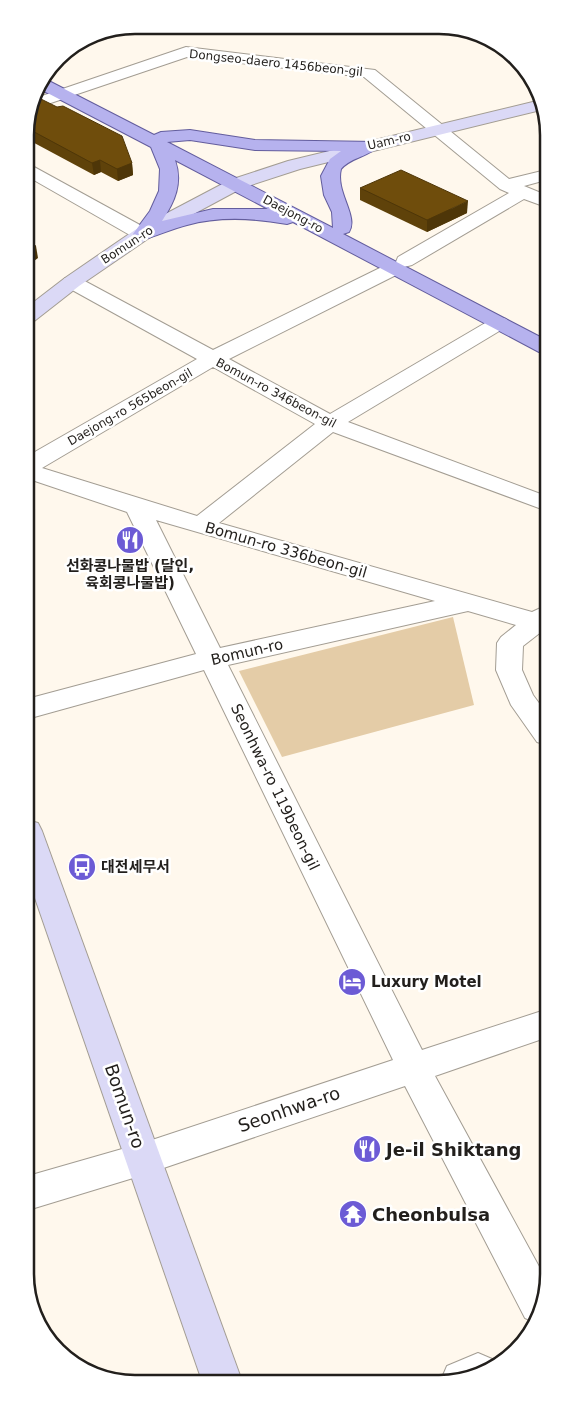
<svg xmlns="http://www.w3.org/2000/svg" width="574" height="1409" font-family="'DejaVu Sans','Noto Sans KR',sans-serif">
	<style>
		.green { fill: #e4cca7 }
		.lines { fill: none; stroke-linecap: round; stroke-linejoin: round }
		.minor-casing { stroke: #a39d93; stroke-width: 2 }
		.secondary-casing { stroke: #a39d93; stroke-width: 2 }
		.primary-casing { stroke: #635d9d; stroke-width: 2 }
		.minor { fill: #fff; fill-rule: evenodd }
		.secondary { fill: #dbd9f6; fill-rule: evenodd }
		.primary { fill: #b6b2ee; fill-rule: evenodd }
		.wall { fill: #5f420a }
		.shaded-wall { fill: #4e3608 }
		.building { fill: #6f4d0c; stroke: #4e3608 }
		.labels { text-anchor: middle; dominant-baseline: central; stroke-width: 5; stroke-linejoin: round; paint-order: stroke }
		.far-street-label { font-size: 12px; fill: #221f1c; stroke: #fff }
		.street-label { font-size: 15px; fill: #221f1c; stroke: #fff }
		.poi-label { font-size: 15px; font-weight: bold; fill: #221f1c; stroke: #fff; text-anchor: start }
		.near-street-label { font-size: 18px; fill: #221f1c; stroke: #fff }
		.near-poi-label { font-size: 18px; font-weight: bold; fill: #221f1c; stroke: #fff; text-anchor: start }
		.rim { fill: none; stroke: #221f1c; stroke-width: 2.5 }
	</style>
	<rect width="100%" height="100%" fill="#fff8ed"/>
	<path class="green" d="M453 617 474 705 282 757 239 671Z"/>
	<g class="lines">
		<defs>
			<g id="minor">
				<path d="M186 47 375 70 509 179 546 170V180L524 186 546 195V207L524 199 412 265 404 267 402 272 229 359 330 414 492 319 499 317 506 319 509 323 506 327 348 422 546 496 547 511 333 432 219 523 532 612 547 605V634L541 632 523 646 522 670 533 695 547 714V745L537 742 511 705 496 670 497 643 501 637 516 625 468 611 228 665 422 1050 548 1009V1037L435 1076 548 1283 532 1321 525 1318 405 1086 143 1175 28 1210V1176L143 1143 393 1060 204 670 27 719V699L196 654 127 512 26 478V457L197 359 65 286 62 282 65 278H79L213 350 388 264 396 262 398 257 509 193 500 189 364 77 187 57 30 110 33 99ZM213 367 315 424 197 516 42 468ZM156 520 435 601 220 648Z"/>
				<path d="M25 162 149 230 151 234 149 238H135L25 175Z"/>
				<path d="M478 1353 492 1359 494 1364 467 1380H441L447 1366Z"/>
			</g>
			<g id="secondary">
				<path d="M541 100 545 109 300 169 242 188 149 238 79 286 33 322 26 324V308L65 278 135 230 230 180 288 161Z"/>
				<path d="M27 820 38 823 42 831 242 1381H202L27 875Z"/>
			</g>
			<path id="primary" d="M43 78 154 135 161 132 190 130 255 140 375 142 378 146C371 156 351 157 341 169 335 192 359 216 349 232L343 234 546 340V354L539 352 293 222 287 224C253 218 220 216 187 225 171 229 157 236 142 240L135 238 133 234 150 211 159 191 160 169 151 147 36 87ZM190 140 255 150 341 151 330 159 321 176 324 195 332 212 333 228 167 142ZM175 160 268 209H213L162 221C175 201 183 183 175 160Z"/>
		</defs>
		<use href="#minor" class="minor-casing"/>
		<use href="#secondary" class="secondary-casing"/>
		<use href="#primary" class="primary-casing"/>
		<use href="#minor" class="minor"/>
		<use href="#secondary" class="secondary"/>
		<use href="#primary" class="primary"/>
	</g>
	<g class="wall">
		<path d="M32 101 132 163 133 175 118 181 101 172 94 175 25 138V128Z"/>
		<path d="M360 188 467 213 427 232 360 200Z"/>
	</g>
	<g class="shaded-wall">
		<path d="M100 160 101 172 94 175 92 163Z"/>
		<path d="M132 163 133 175 118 181 117 169Z"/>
		<path d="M468 201 467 213 427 232V220Z"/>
		<path d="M36 246 38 258 26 267V254Z"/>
	</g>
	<g class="building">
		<path d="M39 98 57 107 63 106 122 136 132 163 117 169 100 160 92 163 25 127 32 101Z"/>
		<path d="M401 170 468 201 427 220 360 188Z"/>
		<path d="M26 243 36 246 26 254Z"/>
	</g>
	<defs>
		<symbol id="restaurant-disc" viewBox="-11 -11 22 22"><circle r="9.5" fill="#6c5bd5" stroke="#fff"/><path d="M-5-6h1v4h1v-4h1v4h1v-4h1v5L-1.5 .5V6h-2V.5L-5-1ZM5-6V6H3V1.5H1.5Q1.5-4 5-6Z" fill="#fff"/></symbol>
		<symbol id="bus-disc" viewBox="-11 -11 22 22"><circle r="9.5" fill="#6c5bd5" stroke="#fff"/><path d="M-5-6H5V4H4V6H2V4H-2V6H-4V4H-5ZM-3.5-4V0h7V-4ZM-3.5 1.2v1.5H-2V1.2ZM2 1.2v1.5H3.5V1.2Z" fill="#fff"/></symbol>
		<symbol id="hotel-disc" viewBox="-11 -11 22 22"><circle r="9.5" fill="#6c5bd5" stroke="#fff"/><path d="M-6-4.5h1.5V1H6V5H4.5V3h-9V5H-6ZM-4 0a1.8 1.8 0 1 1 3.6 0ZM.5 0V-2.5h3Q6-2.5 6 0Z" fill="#fff"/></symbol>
		<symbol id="temple-disc" viewBox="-11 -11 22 22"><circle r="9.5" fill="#6c5bd5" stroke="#fff"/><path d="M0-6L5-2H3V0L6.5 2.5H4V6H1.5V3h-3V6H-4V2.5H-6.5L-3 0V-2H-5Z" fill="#fff"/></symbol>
	</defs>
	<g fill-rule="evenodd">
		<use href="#restaurant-disc" x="114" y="524" width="32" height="32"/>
		<use href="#bus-disc" x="66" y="851" width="32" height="32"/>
		<use href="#hotel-disc" x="336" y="966" width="32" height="32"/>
		<use href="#restaurant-disc" x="351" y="1133" width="32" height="32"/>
		<use href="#temple-disc" x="337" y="1198" width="32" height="32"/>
	</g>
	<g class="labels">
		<g class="far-street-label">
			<text transform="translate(276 63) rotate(6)">Dongseo-daero 1456beon-gil</text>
			<text transform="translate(389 141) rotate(-13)">Uam-ro</text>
			<text transform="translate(293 214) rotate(28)">Daejong-ro</text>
			<text transform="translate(127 245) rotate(-33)">Bomun-ro</text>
			<text transform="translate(276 393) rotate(28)">Bomun-ro 346beon-gil</text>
			<text transform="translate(130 407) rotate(-30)">Daejong-ro 565beon-gil</text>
		</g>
		<g class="street-label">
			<text transform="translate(286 550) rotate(16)">Bomun-ro 336beon-gil</text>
			<text transform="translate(247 652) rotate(-13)">Bomun-ro</text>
			<text transform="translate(275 787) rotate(64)">Seonhwa-ro 119beon-gil</text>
		</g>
		<g class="poi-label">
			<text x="130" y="566" text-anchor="middle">선화콩나물밥 (달인,<tspan x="130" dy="17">육회콩나물밥)</tspan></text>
			<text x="101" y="867">대전세무서</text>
			<text x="371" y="982">Luxury Motel</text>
		</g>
		<g class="near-street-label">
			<text transform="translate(125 1106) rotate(71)">Bomun-ro</text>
			<text transform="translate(289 1109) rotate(-19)">Seonhwa-ro</text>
		</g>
		<g class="near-poi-label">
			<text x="386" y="1149">Je-il Shiktang</text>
			<text x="372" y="1214">Cheonbulsa</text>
		</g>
	</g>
	<path d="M0 0H574V1409H0ZM135 34H439A101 101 0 0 1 540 135V1274A101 101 0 0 1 439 1375H135A101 101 0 0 1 34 1274V135A101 101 0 0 1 135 34Z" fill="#fff" fill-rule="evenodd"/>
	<path class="rim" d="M135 34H439A101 101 0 0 1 540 135V1274A101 101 0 0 1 439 1375H135A101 101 0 0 1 34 1274V135A101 101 0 0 1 135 34Z"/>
</svg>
